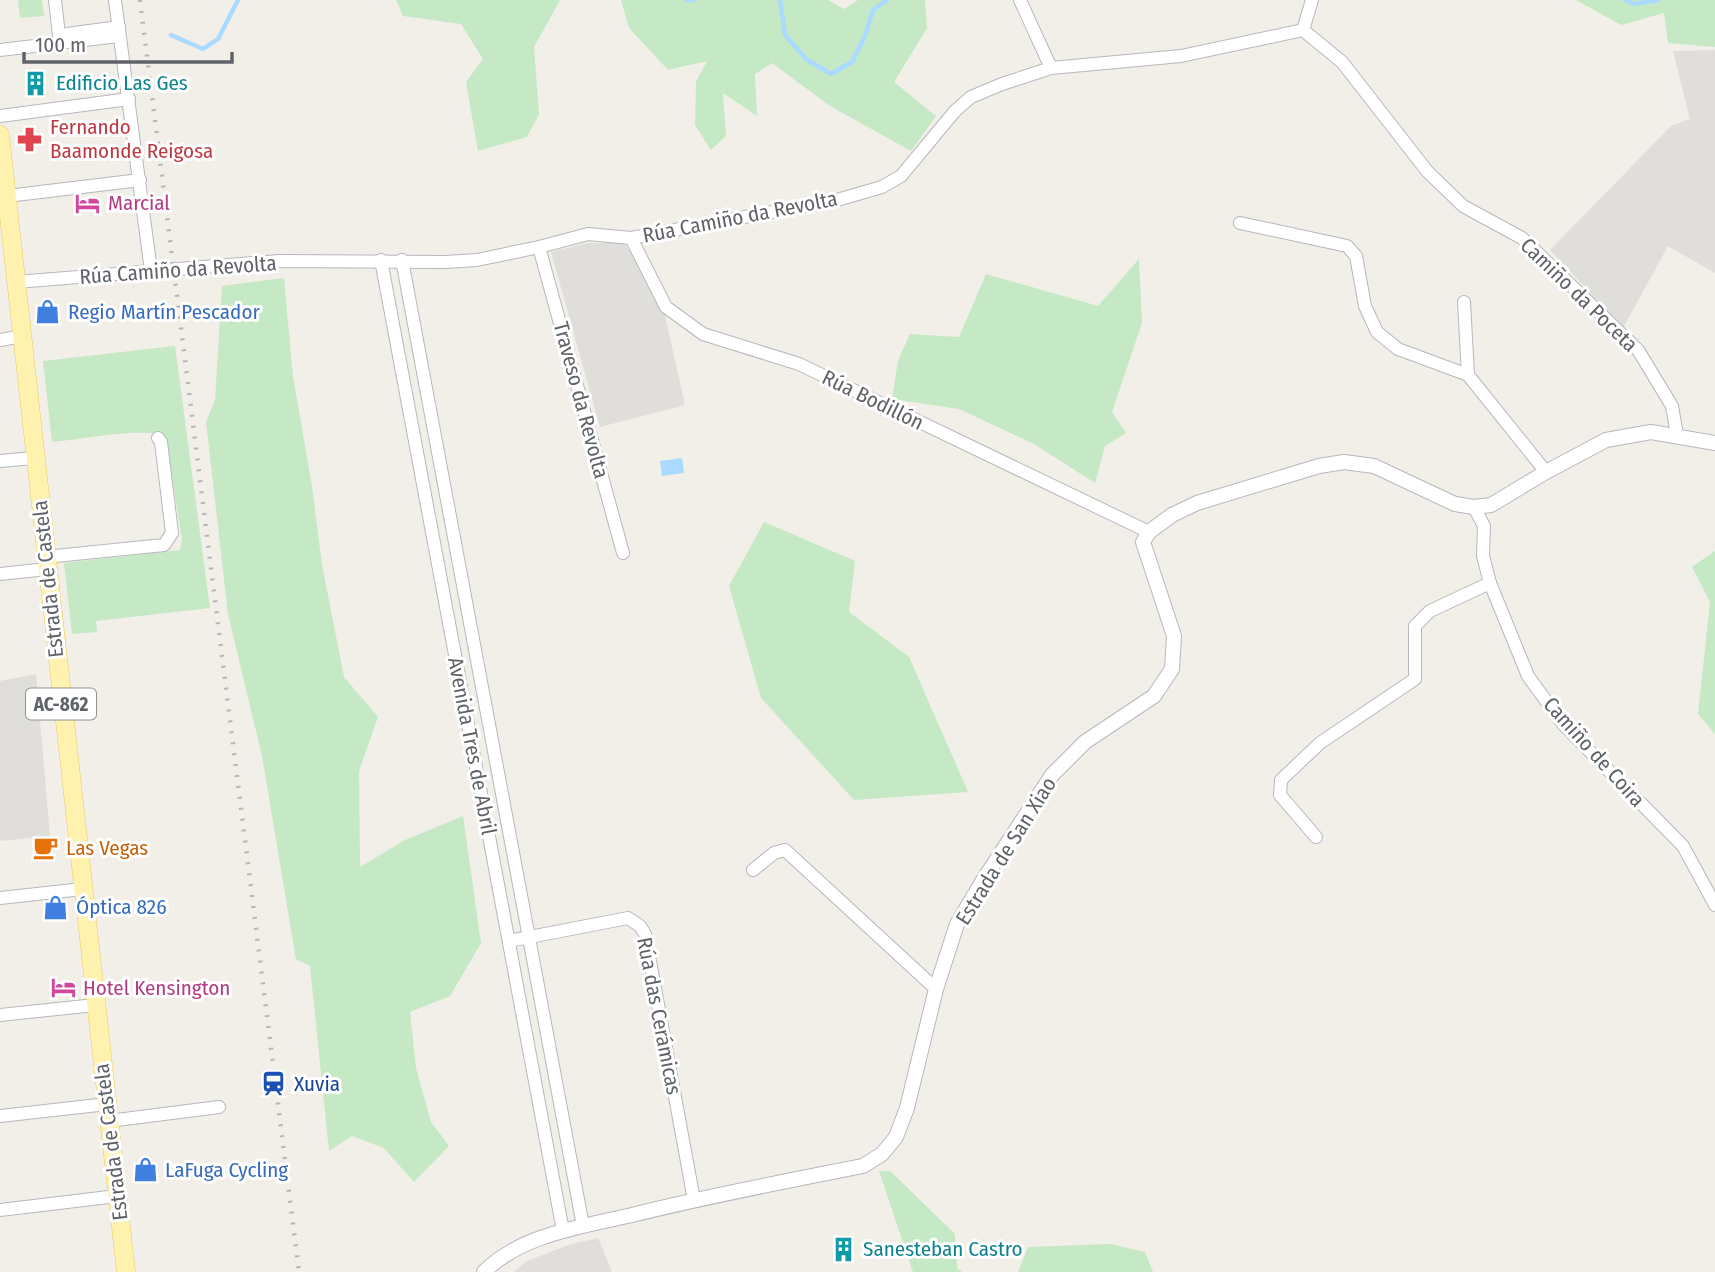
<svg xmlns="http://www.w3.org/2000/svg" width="1715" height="1272" font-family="'Fira Sans Condensed',sans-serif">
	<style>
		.industrial { fill: #e0deda }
		.green { fill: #c5e8c5 }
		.water { fill: #aadaff }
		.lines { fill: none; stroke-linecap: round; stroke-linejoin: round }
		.stream { stroke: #aadaff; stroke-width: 4.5 }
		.minor-casing { stroke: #b5b8bc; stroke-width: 14 }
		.tertiary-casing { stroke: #b5b8bc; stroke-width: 16 }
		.primary-casing { stroke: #f2c960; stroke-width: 19 }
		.minor { stroke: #fff; stroke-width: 12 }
		.tertiary { stroke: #fff; stroke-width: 14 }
		.primary { stroke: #fff2af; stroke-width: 18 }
		.rail { stroke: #b6b7b8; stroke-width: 4.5; stroke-dasharray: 2 9; stroke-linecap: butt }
		.labels { text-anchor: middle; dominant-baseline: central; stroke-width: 6; stroke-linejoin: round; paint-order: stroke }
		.shield { fill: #fff; stroke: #8f9295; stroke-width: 2 }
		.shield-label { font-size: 19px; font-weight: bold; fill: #5f6368 }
		.culture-label { font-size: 21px; fill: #0d838f; stroke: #fff; text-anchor: start }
		.health-label { font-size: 21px; fill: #be3a42; stroke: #fff; text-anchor: start }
		.hotel-label { font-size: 21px; fill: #b23c85; stroke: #fff; text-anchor: start }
		.street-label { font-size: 21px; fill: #5f6368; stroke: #fff }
		.shop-label { font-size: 21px; fill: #366cbe; stroke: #fff; text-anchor: start }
		.food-label { font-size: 21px; fill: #c56008; stroke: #fff; text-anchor: start }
		.transit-label { font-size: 21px; fill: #164399; stroke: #fff; text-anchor: start }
	</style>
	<rect width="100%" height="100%" fill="#f1efe8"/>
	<g class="industrial">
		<path d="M1715 50V273L1668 246 1623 328 1550 250 1671 126 1690 119 1673 51Z"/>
		<path d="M587 243H623L631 253 664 311 685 405 600 427 551 252Z"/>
		<path d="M36 674 50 836 0 841V681Z"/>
		<path d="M598 1238 612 1272H514L527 1261 571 1244Z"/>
	</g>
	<g class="green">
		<path d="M18 0H42L44 16 20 18Z"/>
		<path d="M396 0H560L534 47 539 114 527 137 478 151 466 82 483 59 461 24 403 16Z"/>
		<path d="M621 0H828L844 9 858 0H925L927 28 894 82 936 116 911 151 830 106 772 63 755 74 757 116 723 93 726 136 711 150 695 125 696 82 707 61 668 70 629 28Z"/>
		<path d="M1576 0H1715V47L1668 43 1664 13 1621 25Z"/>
		<path d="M1139 259 1142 323 1112 412 1126 433 1105 446 1095 483 1034 444 959 409 892 399 898 361 910 334 959 337 986 274 1098 306Z"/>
		<path d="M284 278 293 377 312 486 322 565 344 677 378 717 359 771 360 867 405 840 463 816 481 943 450 996 410 1012 416 1068 431 1122 449 1146 414 1182 384 1148 352 1136 329 1151 310 966 296 959 262 756 228 614 206 422 215 400 222 286Z"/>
		<path d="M175 346 210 608 96 621 97 632 72 634 64 563 180 550 182 540 166 437C146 426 78 440 52 442L43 361Z"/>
		<path d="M764 522 855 561 849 612 909 657 968 792 854 800 761 698 729 586Z"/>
		<path d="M1715 551V734L1698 714 1710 602 1692 567Z"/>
		<path d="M879 1171H890L955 1234 957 1268 962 1272H913Z"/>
		<path d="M1110 1244 1145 1252 1153 1272H1018L1028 1247Z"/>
	</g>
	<path class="water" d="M682 458 684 473 662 476 660 461Z"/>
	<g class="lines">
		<g class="stream">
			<path d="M687 0H694"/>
			<path d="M780 0 785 35 806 59 831 74 852 62 865 36 873 10 887 0"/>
			<path d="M1626 0 1634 4 1658 0"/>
			<path d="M171 35 203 49 218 39 238 0"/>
		</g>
		<defs>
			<g id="minor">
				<path d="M55 0 59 35"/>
				<path d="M115 0 151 271"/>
				<path d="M1020 0 1051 68"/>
				<path d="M1303 30 1342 62 1427 171 1463 206 1522 238 1638 350 1672 406 1677 435"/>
				<path d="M67 34 119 27"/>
				<path d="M0 50 119 36"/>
				<path d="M0 116 129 99"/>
				<path d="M7 196 140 180"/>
				<path d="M1240 223 1347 246 1356 256 1365 306 1377 332 1398 349 1468 375 1546 472"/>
				<path d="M631 238 666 307 703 334 799 364 1149 532"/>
				<path d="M539 247 623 553"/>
				<path d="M381 260 563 1231"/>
				<path d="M402 260 583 1226"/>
				<path d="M16 282 279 261 445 262 477 260 539 247 588 234 631 238 837 200 882 187 901 176 955 111 971 97 1002 84 1051 68 1181 56 1303 30 1312 0"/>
				<path d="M1464 302 1468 375"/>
				<path d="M0 340 22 336"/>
				<path d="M0 461 34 458"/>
				<path d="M1474 507 1484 526 1483 556 1490 583 1528 676 1563 724 1683 846 1715 905"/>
				<path d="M45 557 164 545 172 533 161 442 158 438"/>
				<path d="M0 574 47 569"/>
				<path d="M1316 837 1280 795 1281 780 1320 743 1415 679V626L1430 611 1490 583"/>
				<path d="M753 870 774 853 785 850 936 989"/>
				<path d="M0 898 82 889"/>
				<path d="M509 941 628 918 640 926 645 934 694 1200"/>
				<path d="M0 1015 95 1005"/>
				<path d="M0 1116 107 1104"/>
				<path d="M109 1121 219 1107"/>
				<path d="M0 1210 117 1196"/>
			</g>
			<path id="tertiary" d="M484 1272C522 1234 581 1227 632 1215 708 1196 786 1181 863 1166L882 1154 896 1137 907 1108 936 989 957 924 982 882 1052 775 1085 742 1154 696 1172 669 1174 636 1143 542 1149 532 1172 515 1197 503 1319 466 1344 462 1374 466 1455 504 1474 507 1491 505 1546 472 1606 440 1651 432 1715 443"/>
			<path id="primary" d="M0 135 126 1272"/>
		</defs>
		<use href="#minor" class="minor-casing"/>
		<use href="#tertiary" class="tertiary-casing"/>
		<use href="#primary" class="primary-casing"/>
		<use href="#minor" class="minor"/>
		<use href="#tertiary" class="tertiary"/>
		<use href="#primary" class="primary"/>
		<path class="rail" d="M140 0 299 1272"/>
	</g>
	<defs>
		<symbol id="building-bare" viewBox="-9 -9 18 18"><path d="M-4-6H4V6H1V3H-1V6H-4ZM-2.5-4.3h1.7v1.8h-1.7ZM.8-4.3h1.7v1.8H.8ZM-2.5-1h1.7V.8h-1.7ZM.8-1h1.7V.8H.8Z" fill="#0f9aa8" stroke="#fff" stroke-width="2.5" paint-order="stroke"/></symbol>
		<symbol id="pharmacy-bare" viewBox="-9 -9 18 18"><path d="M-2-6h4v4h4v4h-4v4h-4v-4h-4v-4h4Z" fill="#e0444e" stroke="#fff" stroke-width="2.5" paint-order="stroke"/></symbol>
		<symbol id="hotel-bare" viewBox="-9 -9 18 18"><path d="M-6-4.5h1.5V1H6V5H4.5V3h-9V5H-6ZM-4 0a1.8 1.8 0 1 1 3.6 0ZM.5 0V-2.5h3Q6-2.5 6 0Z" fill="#d1479c" stroke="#fff" stroke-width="2.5" paint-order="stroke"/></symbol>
		<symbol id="shop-bare" viewBox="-9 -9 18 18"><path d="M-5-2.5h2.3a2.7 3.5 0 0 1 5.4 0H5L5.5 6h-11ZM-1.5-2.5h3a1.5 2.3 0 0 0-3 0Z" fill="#3f7fe0" stroke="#fff" stroke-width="2.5" paint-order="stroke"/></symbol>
		<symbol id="cafe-bare" viewBox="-9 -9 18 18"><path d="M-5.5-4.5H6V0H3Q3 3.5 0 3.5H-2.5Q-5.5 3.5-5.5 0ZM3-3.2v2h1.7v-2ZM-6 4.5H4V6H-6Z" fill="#e8710a" stroke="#fff" stroke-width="2.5" paint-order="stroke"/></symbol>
		<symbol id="station-bare" viewBox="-9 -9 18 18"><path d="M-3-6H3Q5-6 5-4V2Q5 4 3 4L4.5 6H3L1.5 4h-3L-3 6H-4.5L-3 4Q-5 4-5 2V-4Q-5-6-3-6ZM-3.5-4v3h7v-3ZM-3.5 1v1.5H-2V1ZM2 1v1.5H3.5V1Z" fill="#1a4fb4" stroke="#fff" stroke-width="2.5" paint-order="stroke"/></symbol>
	</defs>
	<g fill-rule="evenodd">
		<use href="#building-bare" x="18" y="66" width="35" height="35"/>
		<use href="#pharmacy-bare" x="12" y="122" width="35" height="35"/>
		<use href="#hotel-bare" x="70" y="186" width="35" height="35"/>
		<use href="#shop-bare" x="30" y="294" width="35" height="35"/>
		<use href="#cafe-bare" x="28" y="830" width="35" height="35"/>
		<use href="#shop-bare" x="38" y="890" width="35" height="35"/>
		<use href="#hotel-bare" x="46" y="970" width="35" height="35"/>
		<use href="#station-bare" x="256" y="1066" width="35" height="35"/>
		<use href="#shop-bare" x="128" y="1152" width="35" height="35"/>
		<use href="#building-bare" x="826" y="1232" width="35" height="35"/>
	</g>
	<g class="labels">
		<rect class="shield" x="26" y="688.5" width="70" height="31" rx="5"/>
		<g class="shield-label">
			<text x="61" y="704">AC-862</text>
		</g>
		<g class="culture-label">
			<text x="56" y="83">Edificio Las Ges</text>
			<text x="863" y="1249">Sanesteban Castro</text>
		</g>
		<g class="health-label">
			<text x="50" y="127">Fernando<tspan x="50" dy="24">Baamonde Reigosa</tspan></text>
		</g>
		<g class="hotel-label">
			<text x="108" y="203">Marcial</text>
			<text x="83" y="988">Hotel Kensington</text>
		</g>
		<g class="street-label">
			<text transform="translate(740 217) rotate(-11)">Rúa Camiño da Revolta</text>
			<text transform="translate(178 270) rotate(-4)">Rúa Camiño da Revolta</text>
			<text transform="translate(1579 295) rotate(44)">Camiño da Poceta</text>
			<text transform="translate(581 400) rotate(75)">Traveso da Revolta</text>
			<text transform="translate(873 400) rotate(26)">Rúa Bodillón</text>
			<text transform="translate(48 579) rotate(-96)">Estrada de Castela</text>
			<text transform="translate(472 746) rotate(79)">Avenida Tres de Abril</text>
			<text transform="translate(1594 752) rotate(48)">Camiño de Coira</text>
			<text transform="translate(1006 851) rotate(-58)">Estrada de San Xiao</text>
			<text transform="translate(659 1016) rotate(79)">Rúa das Cerámicas</text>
			<text transform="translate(111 1142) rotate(-97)">Estrada de Castela</text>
		</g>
		<g class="shop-label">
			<text x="68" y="312">Regio Martín Pescador</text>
			<text x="76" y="907">Óptica 826</text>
			<text x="165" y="1170">LaFuga Cycling</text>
		</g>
		<g class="food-label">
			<text x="66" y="848">Las Vegas</text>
		</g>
		<g class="transit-label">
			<text x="294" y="1084">Xuvia</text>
		</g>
	</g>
	<path d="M24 52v10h208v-10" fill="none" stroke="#5f6368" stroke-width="3.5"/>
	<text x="35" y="52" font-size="21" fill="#5f6368" stroke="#ffffff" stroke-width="5" paint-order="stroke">100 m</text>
</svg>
